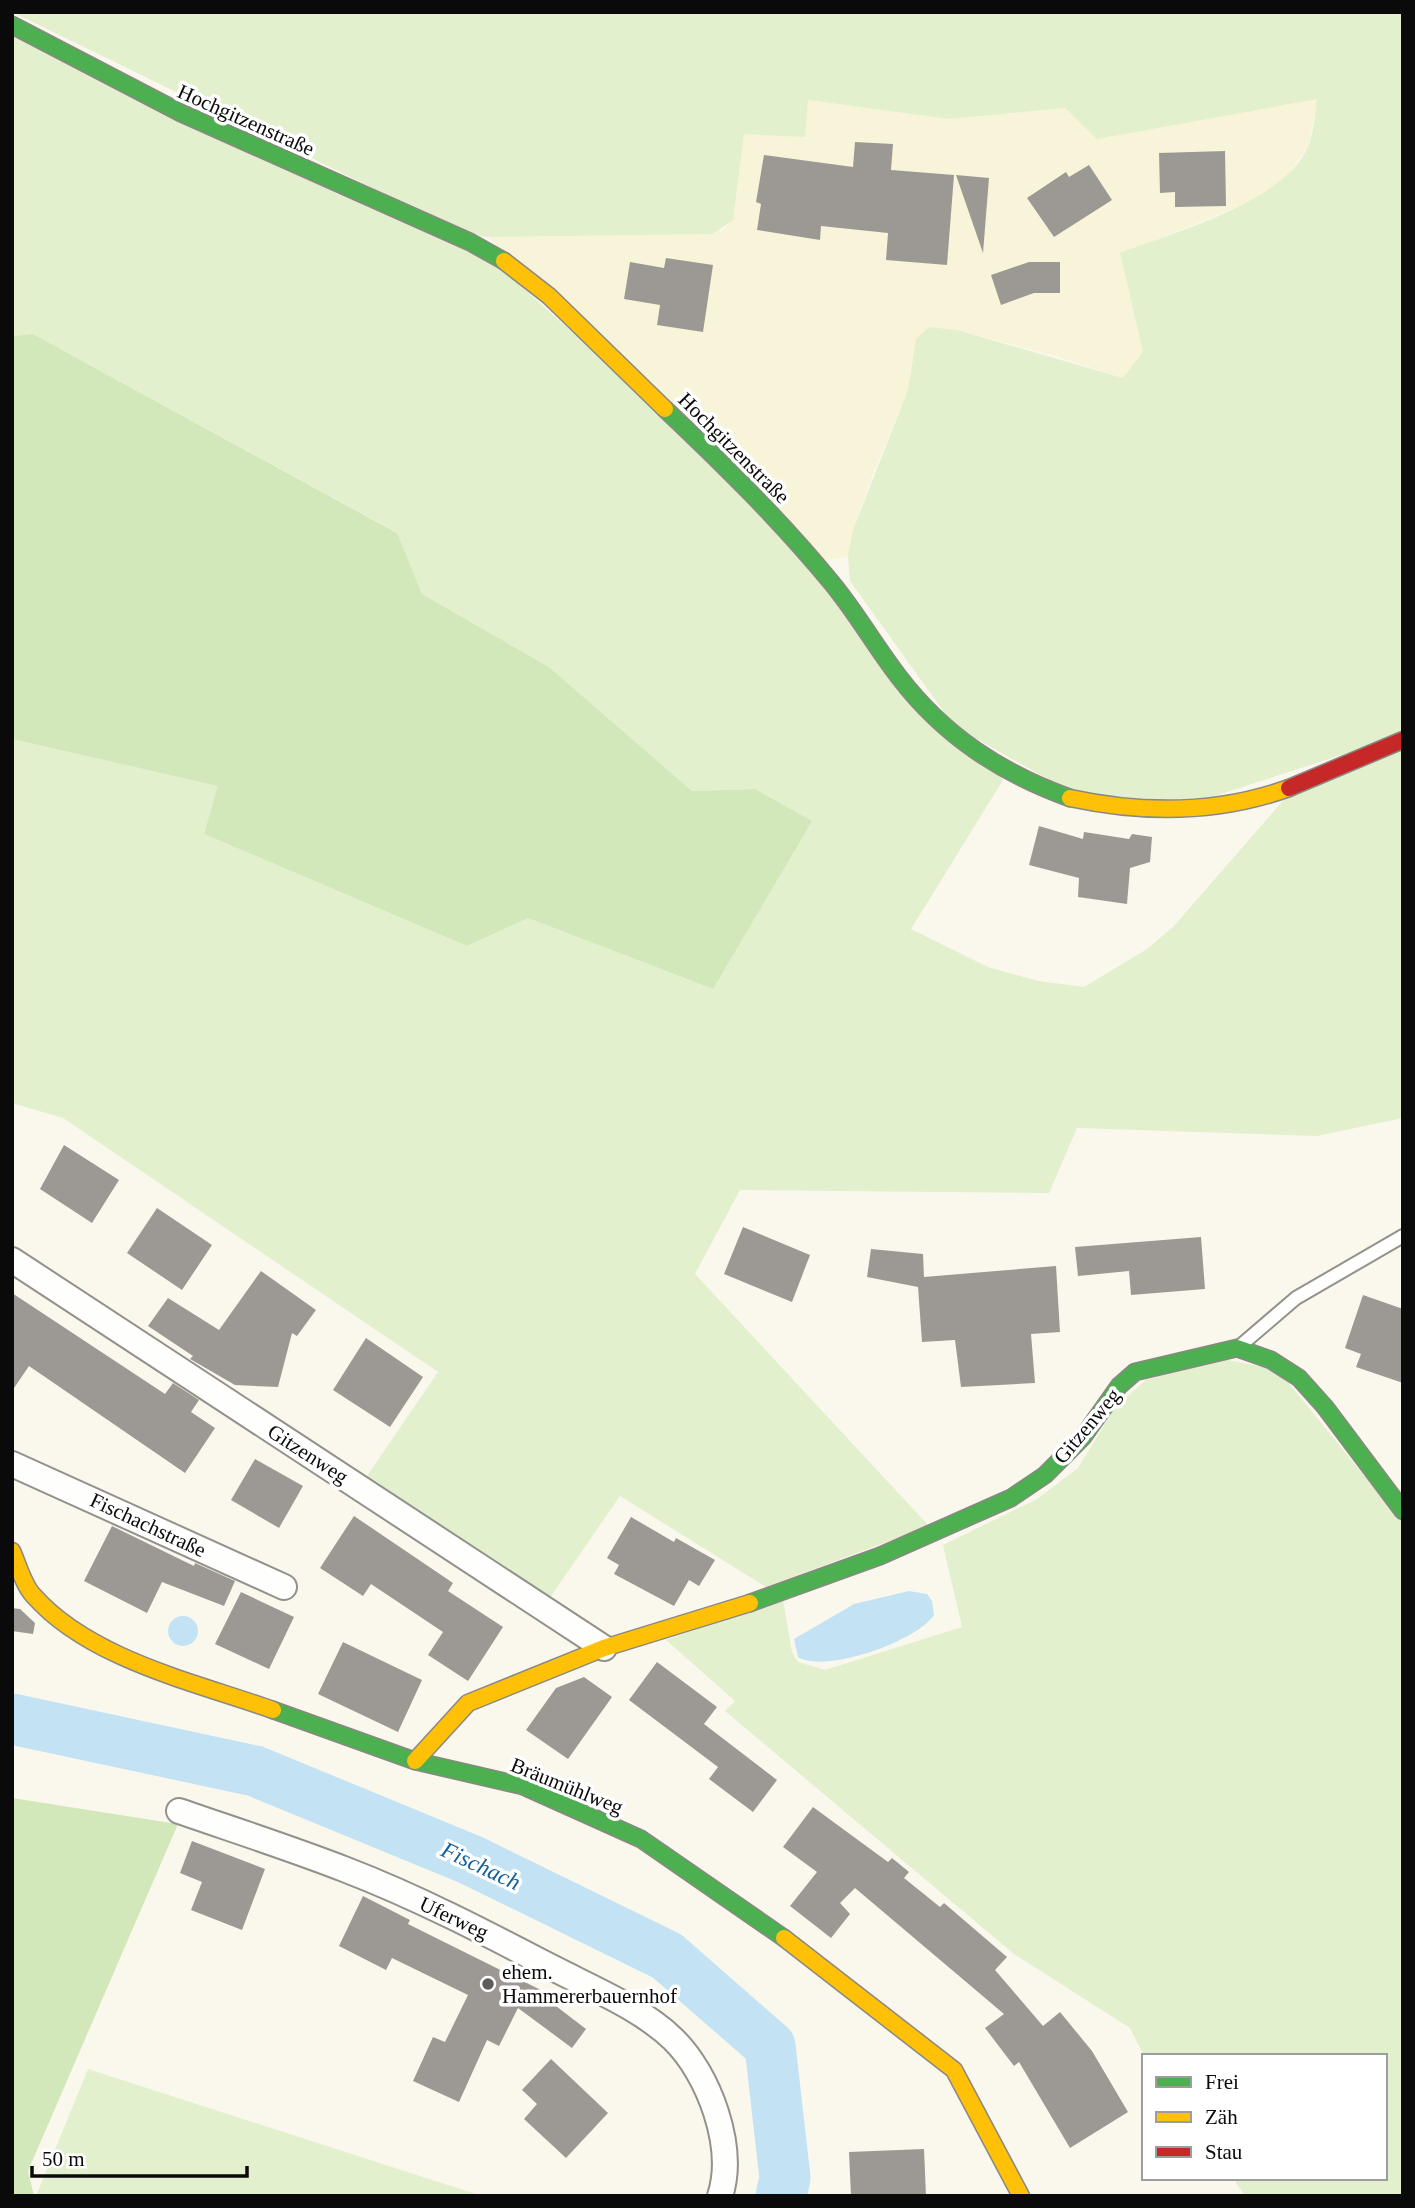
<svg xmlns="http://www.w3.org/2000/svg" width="1415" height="2208" font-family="'Times New Roman',serif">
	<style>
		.farmland { fill: #f7f4d9 }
		.green { fill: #e2f0cd }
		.forest { fill: #d2e8ba }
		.water { fill: #c3e3f4 }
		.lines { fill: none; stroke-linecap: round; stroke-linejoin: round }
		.river { stroke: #c3e3f4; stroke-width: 51 }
		.building { fill: #9c9994 }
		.lane-casing { stroke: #92918c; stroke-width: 16 }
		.street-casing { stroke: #92918c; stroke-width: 28 }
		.fast-casing { stroke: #898883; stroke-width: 19 }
		.slow-casing { stroke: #898883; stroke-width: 19 }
		.jam-casing { stroke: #898883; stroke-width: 19 }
		.lane { stroke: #fefefc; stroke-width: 12 }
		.street { stroke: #fefefc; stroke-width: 24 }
		.fast { stroke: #4caf50; stroke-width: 16 }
		.slow { stroke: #ffc107; stroke-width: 16 }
		.jam { stroke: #c62828; stroke-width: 16 }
		.poi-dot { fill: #5e5d59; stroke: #fff; stroke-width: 2.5 }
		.labels { text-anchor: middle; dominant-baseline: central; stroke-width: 7; stroke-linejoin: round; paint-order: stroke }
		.street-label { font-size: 21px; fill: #0a0a0a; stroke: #fff }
		.poi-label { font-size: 21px; fill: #0a0a0a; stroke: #fff; text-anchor: start }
		.water-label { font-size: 23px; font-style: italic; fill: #12609d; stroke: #fff }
	</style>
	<rect width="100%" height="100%" fill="#faf8ed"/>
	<path class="farmland" d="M1318 99 1308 147 1286 177 1258 199 1120 254 1143 353 1123 378 1056 356 957 330 929 327 913 355 908 390 870 481 853 530 848 556 810 564 488 237 713 234 723 230 733 219 744 134 807 100 949 119 1065 108Z"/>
	<g class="green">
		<path d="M12 12H1403V735L1190 804 1083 799 954 726 850 581 848 556 853 530 908 390 916 339 929 327 957 330 1123 378 1143 352 1120 253C1175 232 1283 203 1308 147 1314 133 1315 113 1317 99L1097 139 1065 108 949 119 808 100 805 137 744 134 733 220 713 234 488 237 467 234Z"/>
		<path d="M12 30 493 261 715 461 1003 780 911 929 988 967 1038 981 1084 987 1147 949 1174 926 1287 796 1403 749V1118L1317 1136 1077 1128 1049 1193 740 1190 695 1274 929 1526 766 1587 620 1496 547 1602 365 1479 438 1372 63 1118 12 1103V739L219 786 204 834 467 946 528 918 713 989 755 789 692 791 549 667 422 594 396 532 33 334 12 336Z"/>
		<path d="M1223 1359 1278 1370 1403 1523V2196H1245L1233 2178H1385V2056H1144L1130 2028 1014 1954 725 1711 735 1701 666 1640 783 1600 792 1652 798 1662 825 1670 962 1627 943 1545 1037 1499 1078 1468 1116 1406 1146 1380Z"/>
		<path d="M88 2069 482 2196H36Z"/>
	</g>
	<g class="forest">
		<path d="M33 334 397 533 422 594 549 667 692 791 755 789 812 821 713 989 528 918 467 946 204 834 218 786 12 739V336Z"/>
		<path d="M12 1798 178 1824 28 2171 34 2196H12Z"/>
	</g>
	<g class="water">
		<path d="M909 1591 927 1594 932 1601 934 1615C917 1641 825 1674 798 1657L794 1639 854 1604Z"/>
		<circle cx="183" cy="1631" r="15"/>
	</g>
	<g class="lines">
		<path class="river" d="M12 1719 255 1771 471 1860 667 1956 770 2046 785 2178 781 2196"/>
	</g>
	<g class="building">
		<path d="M855 142 893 144 891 170 954 175 947 265 886 260 888 233 821 226 820 240 757 230 761 204 756 202 764 155 853 167Z"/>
		<path d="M1225 151 1226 206 1175 207V192L1160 193 1159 153Z"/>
		<path d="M1089 165 1112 200 1054 237 1027 198 1066 172 1069 177Z"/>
		<path d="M956 175 989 178 983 253Z"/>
		<path d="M666 258 713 265 703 332 657 325 660 305 624 299 630 262 664 268Z"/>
		<path d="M1029 262H1060V293H1034L1001 305 991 275Z"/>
		<path d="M1039 826 1083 839 1084 832 1129 839 1132 834 1152 837 1150 862 1130 868 1127 904 1078 897 1079 878 1029 865Z"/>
		<path d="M64 1145 119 1180 92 1223 40 1189Z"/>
		<path d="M157 1208 212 1245 182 1290 127 1253Z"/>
		<path d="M743 1227 810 1255 792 1302 724 1274Z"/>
		<path d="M1201 1237 1205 1289 1131 1295 1129 1271 1078 1276 1075 1247Z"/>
		<path d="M871 1249 923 1254 924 1277 1056 1266 1060 1332 1031 1334 1035 1383 961 1387 955 1340 922 1342 918 1287 867 1277Z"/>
		<path d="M261 1271 316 1310 297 1336 292 1333 278 1387 235 1385 190 1359 193 1356 148 1326 168 1298 219 1330Z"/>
		<path d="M12 1293 165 1394 173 1383 199 1400 191 1412 215 1428 185 1473 29 1366 12 1391Z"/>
		<path d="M1363 1295 1403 1309V1383L1356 1367 1361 1354 1345 1348Z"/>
		<path d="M366 1338 423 1377 390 1427 333 1390Z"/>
		<path d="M255 1459 303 1486 279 1528 231 1500Z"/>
		<path d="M354 1516 453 1583 448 1591 503 1627 468 1681 428 1655 443 1632 371 1584 363 1596 320 1568Z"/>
		<path d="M631 1517 674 1542 676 1538 715 1560 699 1586 689 1580 674 1606 614 1574 619 1565 607 1558Z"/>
		<path d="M112 1526 194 1566 195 1563 235 1581 224 1606 162 1582 147 1613 84 1581Z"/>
		<path d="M241 1592 294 1617 269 1669 215 1644Z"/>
		<path d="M12 1608 20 1609 35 1623 33 1634 12 1631Z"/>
		<path d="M343 1642 422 1680 398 1732 318 1694Z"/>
		<path d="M657 1662 717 1707 704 1724 777 1780 753 1812 709 1779 718 1767 629 1700Z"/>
		<path d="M584 1677 612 1697 568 1759 526 1730 556 1688Z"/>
		<path d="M813 1807 888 1862 892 1858 909 1872 904 1878 940 1907 944 1903 1007 1957 995 1970 1043 2026 1060 2012 1092 2051 1128 2112 1070 2148 1019 2062 1014 2066 985 2028 1004 2014 855 1888 840 1903 850 1914 831 1938 790 1906 817 1872 783 1847Z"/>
		<path d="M192 1841 265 1869 242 1930 191 1910 202 1882 180 1873Z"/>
		<path d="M363 1896 410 1920 408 1924 555 1997 552 2003 586 2029 572 2048 518 2008 499 2046 487 2040 459 2102 413 2081 433 2037 445 2042 468 1995 392 1958 386 1970 339 1946Z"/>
		<path d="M551 2059 608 2113 566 2158 524 2119 537 2104 522 2090Z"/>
		<path d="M924 2149 926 2196H851L849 2152Z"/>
	</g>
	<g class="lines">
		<defs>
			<path id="lane" d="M1240 1346 1296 1298 1403 1236"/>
			<g id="street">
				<path d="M12 1260 604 1648"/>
				<path d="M12 1464 284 1587"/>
				<path d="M179 1811C234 1830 290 1848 344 1869 417 1897 486 1933 555 1969 594 1989 642 2009 673 2039 709 2074 736 2147 720 2196"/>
			</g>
			<g id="fast">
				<path d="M12 25 181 113 470 242 504 261"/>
				<path d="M665 409C723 464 780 520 831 582 856 612 875 646 899 677 944 736 1001 773 1070 798"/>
				<path d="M750 1603 880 1556 1011 1498 1045 1475 1083 1437 1119 1386 1135 1372 1237 1348 1271 1360 1299 1378 1325 1407 1403 1511"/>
				<path d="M273 1710 415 1761 523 1786 641 1839 784 1938"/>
			</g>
			<g id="slow">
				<path d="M504 261 549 296 665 409"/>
				<path d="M1070 798C1144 814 1217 814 1289 788"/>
				<path d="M12 1551C18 1564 23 1584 33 1595 89 1659 194 1682 273 1710"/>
				<path d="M415 1761 468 1703 604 1648 750 1603"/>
				<path d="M784 1938 954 2070 1021 2196"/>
			</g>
			<path id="jam" d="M1289 788 1403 740"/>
		</defs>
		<use href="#lane" class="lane-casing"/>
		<use href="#street" class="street-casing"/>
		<use href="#fast" class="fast-casing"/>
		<use href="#slow" class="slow-casing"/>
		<use href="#jam" class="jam-casing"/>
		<use href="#lane" class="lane"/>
		<use href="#street" class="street"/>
		<use href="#fast" class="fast"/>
		<use href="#slow" class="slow"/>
		<use href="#jam" class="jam"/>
	</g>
	<circle class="poi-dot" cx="488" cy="1984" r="7"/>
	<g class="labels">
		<g class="street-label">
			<text transform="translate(246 120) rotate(24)">Hochgitzenstraße</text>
			<text transform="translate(734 448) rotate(45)">Hochgitzenstraße</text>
			<text transform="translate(1087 1426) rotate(-50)">Gitzenweg</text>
			<text transform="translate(308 1454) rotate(33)">Gitzenweg</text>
			<text transform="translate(148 1525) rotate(25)">Fischachstraße</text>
			<text transform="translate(567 1786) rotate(22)">Bräumühlweg</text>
			<text transform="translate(454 1918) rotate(25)">Uferweg</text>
		</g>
		<g class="poi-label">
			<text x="502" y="1972">ehem.<tspan x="502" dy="24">Hammererbauernhof</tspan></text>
		</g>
		<g class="water-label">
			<text transform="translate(481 1866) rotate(25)">Fischach</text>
		</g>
	</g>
	<rect width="1415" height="2208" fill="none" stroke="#0a0a0a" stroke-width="28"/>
	<rect x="1142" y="2054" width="245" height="126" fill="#ffffff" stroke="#9d9d9d" stroke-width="2"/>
	<rect x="1156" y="2077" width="35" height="10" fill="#4caf50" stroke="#9d9d9d" stroke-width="2"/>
	<text x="1205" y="2089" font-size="21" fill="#0a0a0a">Frei</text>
	<rect x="1156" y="2112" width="35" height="10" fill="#ffc107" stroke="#9d9d9d" stroke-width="2"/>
	<text x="1205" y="2124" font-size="21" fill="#0a0a0a">Zäh</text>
	<rect x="1156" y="2147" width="35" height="10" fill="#c62828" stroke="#9d9d9d" stroke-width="2"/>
	<text x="1205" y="2159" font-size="21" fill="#0a0a0a">Stau</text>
	<path d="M32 2166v10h215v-10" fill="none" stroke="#0a0a0a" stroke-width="3.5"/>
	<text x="42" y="2166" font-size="21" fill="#0a0a0a" stroke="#ffffff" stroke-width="5" paint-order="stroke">50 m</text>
</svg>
